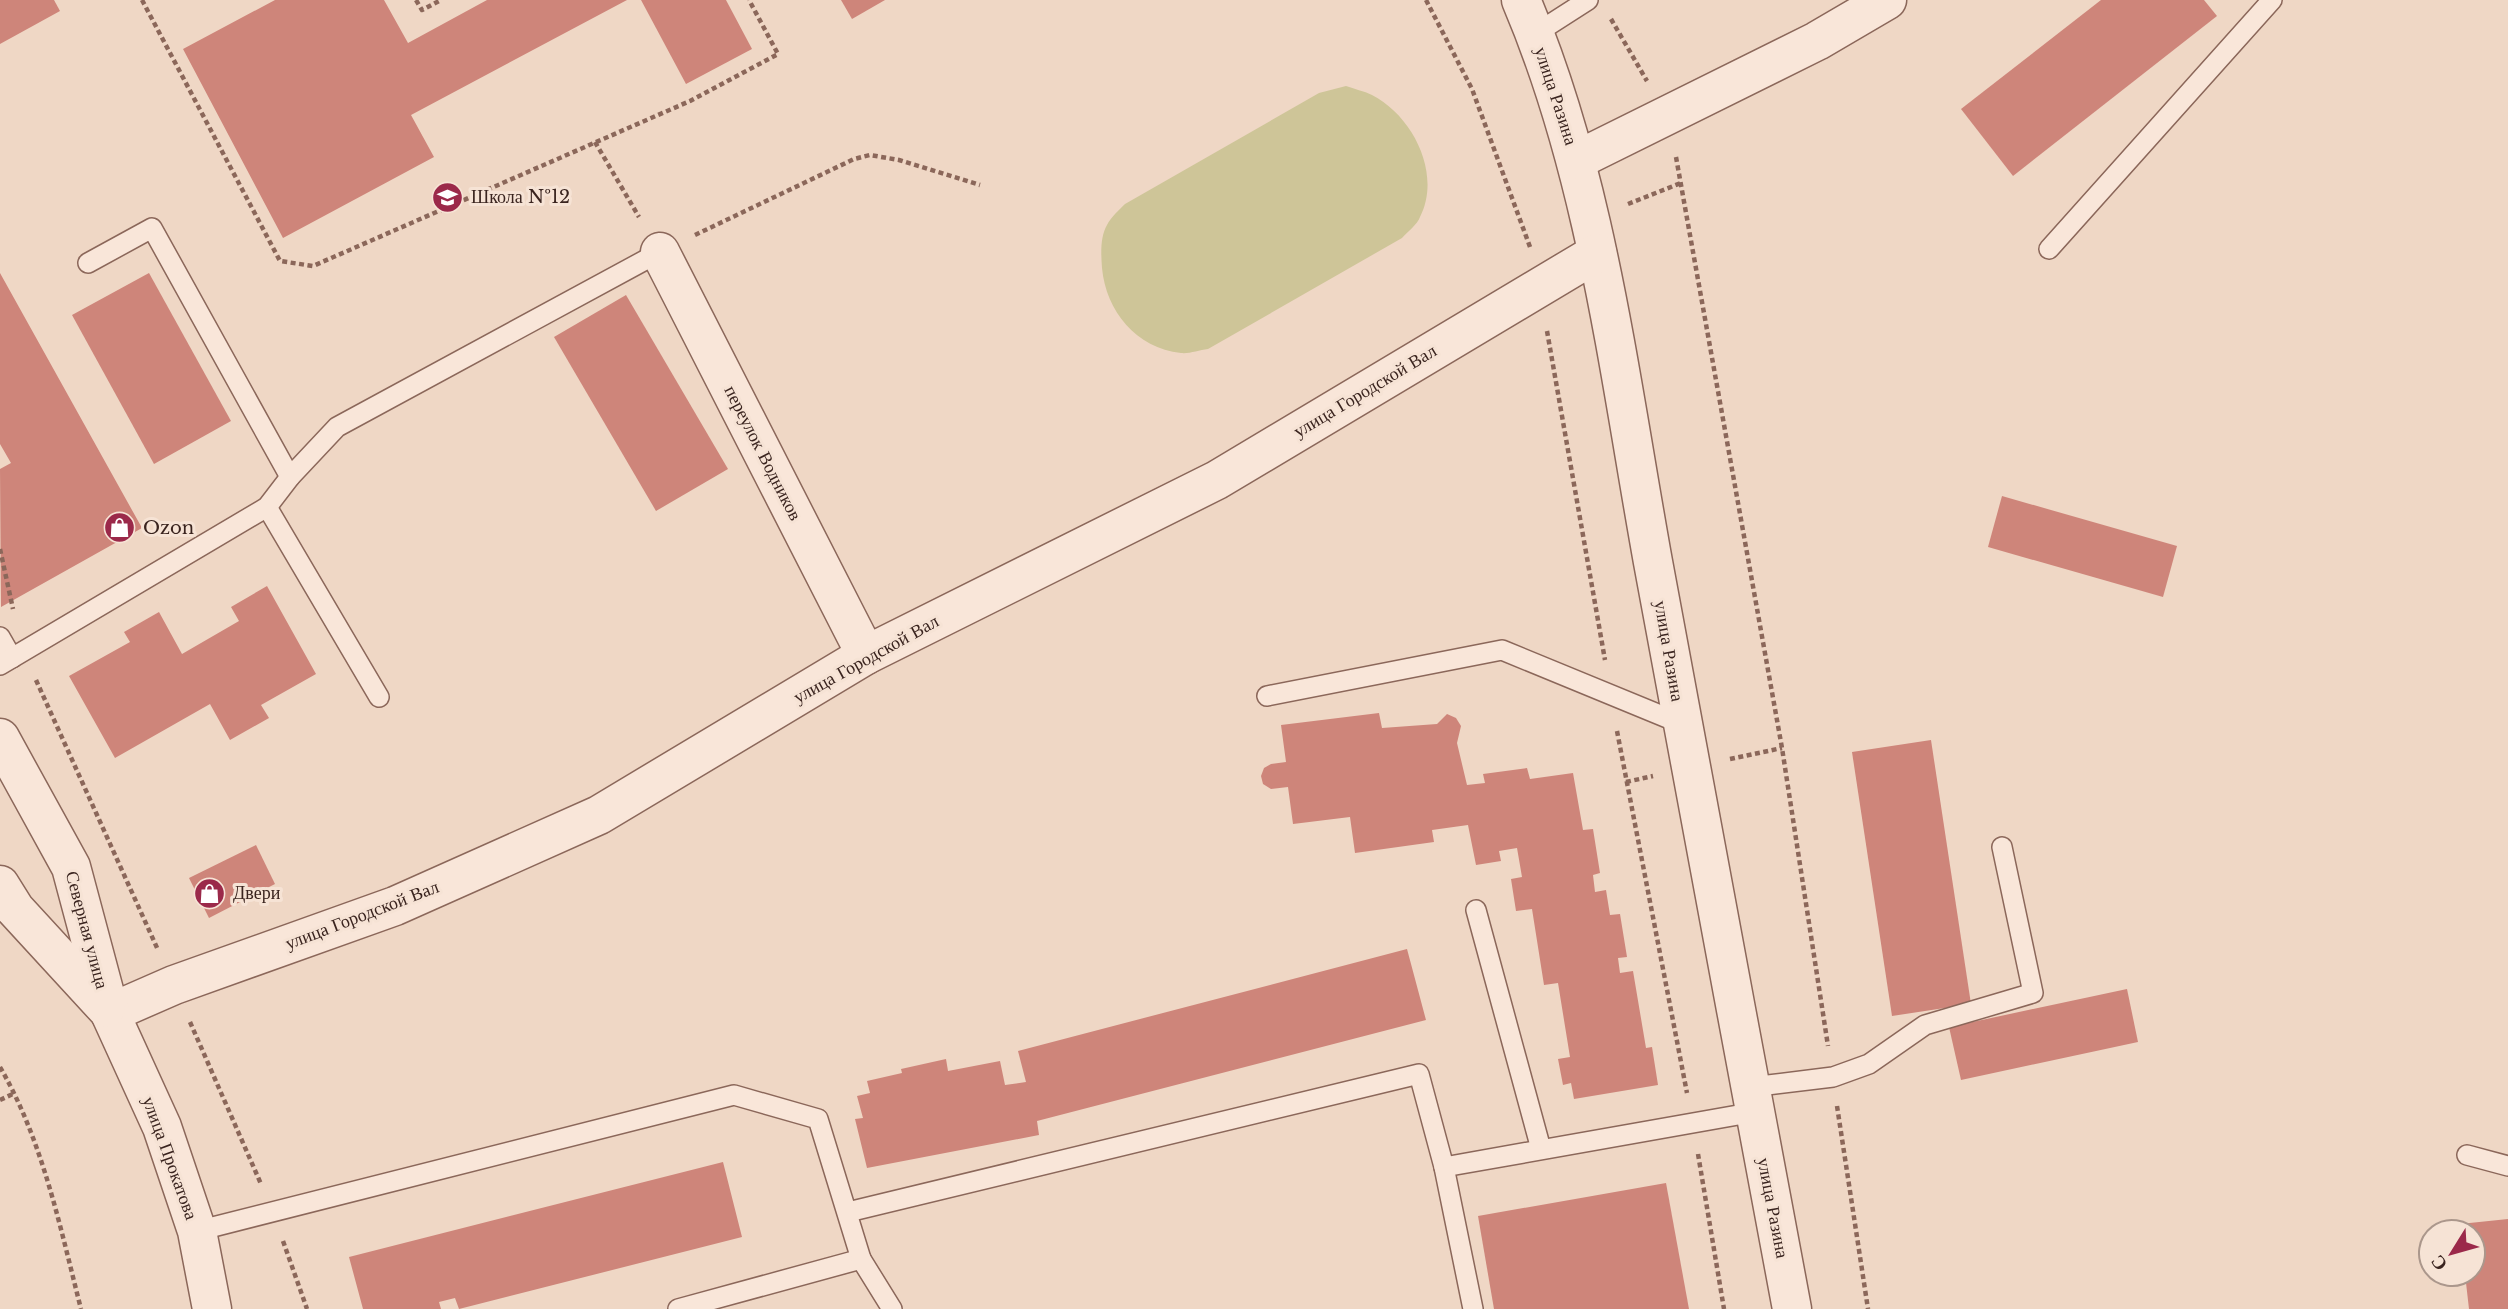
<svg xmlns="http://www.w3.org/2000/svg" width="2508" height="1309" font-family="'Libre Baskerville',serif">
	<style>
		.green { fill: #cec598 }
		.building { fill: #ce857a }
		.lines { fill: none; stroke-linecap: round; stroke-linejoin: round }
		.service-casing { stroke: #8b675a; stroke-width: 22 }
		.minor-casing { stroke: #8b675a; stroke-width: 41 }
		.tertiary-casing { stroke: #8b675a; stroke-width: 41 }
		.path { stroke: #8b675a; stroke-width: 4.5; stroke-dasharray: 5 3.5; stroke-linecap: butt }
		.service { stroke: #f9e6d9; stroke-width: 19 }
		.minor { stroke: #f9e6d9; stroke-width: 38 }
		.tertiary { stroke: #f9e6d9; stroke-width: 38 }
		.labels { text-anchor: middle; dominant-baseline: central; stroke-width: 6; stroke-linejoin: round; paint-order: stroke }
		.street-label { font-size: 18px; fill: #3a241f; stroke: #f6e3d5 }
		.poi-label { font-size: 18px; fill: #3a241f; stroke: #f6e3d5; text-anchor: start }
	</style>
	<rect width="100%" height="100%" fill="#efd7c5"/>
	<path class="green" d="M1346 86C1354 89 1364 91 1372 95 1413 116 1442 174 1420 217 1417 225 1408 231 1402 238L1208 349C1199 350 1189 354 1181 353 1136 348 1106 311 1102 268 1101 254 1100 237 1107 225 1111 217 1119 210 1125 204L1319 93Z"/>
	<g class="building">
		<path d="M0 0H54L60 11 0 44Z"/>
		<path d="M275 0H384L408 43 487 0H627L411 115 434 157 283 238 183 49Z"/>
		<path d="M641 0H726L752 49 686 84Z"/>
		<path d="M841 0H885L852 19Z"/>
		<path d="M2101 0H2204L2217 16 2013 176 1961 109Z"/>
		<path d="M0 273 142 528 1 607 0 469 11 463 0 444Z"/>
		<path d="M149 273 231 421 154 464 72 315Z"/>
		<path d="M626 295 728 469 656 511 554 337Z"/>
		<path d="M2002 496 2177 546 2163 597 1988 547Z"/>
		<path d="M267 586 316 674 261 705 269 718 230 740 210 704 115 758 69 676 130 642 124 632 159 612 182 654 239 621 231 607Z"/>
		<path d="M1379 713 1382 728 1437 724 1447 714 1456 718 1461 726 1457 743 1467 785 1485 783 1483 774 1527 768 1530 779 1573 773 1583 830 1593 829 1600 873 1593 875 1595 892 1606 890 1610 915 1620 914 1627 957 1618 958 1620 973 1633 971 1646 1048 1652 1047 1658 1085 1574 1099 1571 1083 1563 1085 1558 1059 1570 1057 1558 983 1544 985 1532 909 1516 911 1511 879 1522 877 1517 848 1499 851 1501 861 1476 865 1468 825 1432 830 1434 842 1355 853 1350 817 1293 824 1288 787 1271 789 1263 784 1261 776 1264 768 1271 764 1286 762 1281 725Z"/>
		<path d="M1931 740 1971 1004 1892 1016 1852 752Z"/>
		<path d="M256 845 275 884 209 918 189 878Z"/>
		<path d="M1407 949 1426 1020 1037 1121 1039 1135 867 1168 855 1119 863 1118 857 1096 870 1093 867 1081 902 1073 901 1069 946 1059 948 1071 1000 1061 1005 1085 1026 1082 1018 1051Z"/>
		<path d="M2127 989 2138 1042 1961 1080 1949 1027Z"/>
		<path d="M723 1162 742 1237 459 1309 455 1298 439 1302 441 1309H363L349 1257Z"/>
		<path d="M1666 1183 1689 1309H1494L1478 1216Z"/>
		<path d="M2508 1219V1309H2469L2465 1274H2473V1232H2461L2460 1224Z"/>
	</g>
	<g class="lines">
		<defs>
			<g id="service">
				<path d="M1535 34 1588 0"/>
				<path d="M2049 249 2272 0"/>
				<path d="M88 263 152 228 290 477"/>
				<path d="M267 507 379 697"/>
				<path d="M0 637 12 658"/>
				<path d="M0 665 267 507 290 477 337 427 660 252"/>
				<path d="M1267 696 1502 650 1682 724"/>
				<path d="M1476 910 1541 1149"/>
				<path d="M1751 1087 1833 1077 1869 1064 1925 1025 2033 993 2002 847"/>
				<path d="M2467 1155 2508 1166"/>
				<path d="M1444 1167 1755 1112"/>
				<path d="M848 1212 1419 1074 1444 1167 1473 1309"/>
				<path d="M197 1231 734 1095 818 1119 861 1259 678 1309"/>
				<path d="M861 1259 892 1309"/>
			</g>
			<g id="minor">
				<path d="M1521 0C1596 176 1619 374 1653 562 1698 811 1746 1060 1792 1309"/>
				<path d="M1577 160 1817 41 1887 0"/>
				<path d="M660 252 866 655"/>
				<path d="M110 1013 174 985 395 906 599 815 866 655 1217 480 1597 253"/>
			</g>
			<g id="tertiary">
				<path d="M0 738 71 867 110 1013 162 1127 197 1231 212 1309"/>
				<path d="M0 885 15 909 106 1008"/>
			</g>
		</defs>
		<use href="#service" class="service-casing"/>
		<use href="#minor" class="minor-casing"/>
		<use href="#tertiary" class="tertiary-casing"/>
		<g class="path">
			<path d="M142 0 280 261 313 266 690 101 778 54 749 0"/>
			<path d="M416 0 422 10 441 0"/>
			<path d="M1426 0 1472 89 1530 247"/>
			<path d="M1611 19 1647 81"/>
			<path d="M595 142 639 217"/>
			<path d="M1676 157 1782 748 1828 1046"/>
			<path d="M1628 204 1681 183"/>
			<path d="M695 235 854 159 870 155 899 160 980 185"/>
			<path d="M1547 331 1605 660"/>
			<path d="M0 549 13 609"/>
			<path d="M36 680 158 950"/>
			<path d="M1617 731 1687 1093"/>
			<path d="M1730 759 1782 748"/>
			<path d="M1626 782 1653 776"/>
			<path d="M190 1022 261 1184"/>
			<path d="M0 1067C43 1141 60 1227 81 1309"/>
			<path d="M0 1100 15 1093"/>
			<path d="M1837 1106 1868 1309"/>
			<path d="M1698 1154 1724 1309"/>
			<path d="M283 1241 307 1309"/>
		</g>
		<use href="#service" class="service"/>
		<use href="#minor" class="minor"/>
		<use href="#tertiary" class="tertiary"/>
	</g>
	<defs>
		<symbol id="school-disc" viewBox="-11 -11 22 22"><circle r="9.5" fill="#9b294a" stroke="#f6e3d5"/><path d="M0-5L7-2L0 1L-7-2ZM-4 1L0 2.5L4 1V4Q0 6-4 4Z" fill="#fff"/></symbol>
		<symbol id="shop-disc" viewBox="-11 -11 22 22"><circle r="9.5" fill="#9b294a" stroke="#f6e3d5"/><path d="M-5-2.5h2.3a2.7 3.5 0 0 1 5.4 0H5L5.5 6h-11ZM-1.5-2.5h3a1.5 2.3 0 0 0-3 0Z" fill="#fff"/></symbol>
	</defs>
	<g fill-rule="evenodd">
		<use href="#school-disc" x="430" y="180" width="35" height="35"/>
		<use href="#shop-disc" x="102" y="510" width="35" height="35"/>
		<use href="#shop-disc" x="192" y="876" width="35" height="35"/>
	</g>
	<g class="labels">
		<g class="street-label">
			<text transform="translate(1556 96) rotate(72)">улица Разина</text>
			<text transform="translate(1365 391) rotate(-31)">улица Городской Вал</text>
			<text transform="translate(763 453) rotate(63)">переулок Водников</text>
			<text transform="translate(1669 651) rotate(80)">улица Разина</text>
			<text transform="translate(866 659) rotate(-29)">улица Городской Вал</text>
			<text transform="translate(362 915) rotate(-21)">улица Городской Вал</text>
			<text transform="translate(87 930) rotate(75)">Северная улица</text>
			<text transform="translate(170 1158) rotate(70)">улица Прокатова</text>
			<text transform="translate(1773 1208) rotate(79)">улица Разина</text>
		</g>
		<g class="poi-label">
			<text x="471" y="197">Школа №12</text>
			<text x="143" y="528">Ozon</text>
			<text x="233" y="893">Двери</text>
		</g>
	</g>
	<g transform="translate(2452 1253) rotate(233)"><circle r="33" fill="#f6e3d5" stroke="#ab978c" stroke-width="2"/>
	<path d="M0-5L12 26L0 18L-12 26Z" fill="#9b294a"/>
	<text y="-10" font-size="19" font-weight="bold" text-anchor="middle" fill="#3a241f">С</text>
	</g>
</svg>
